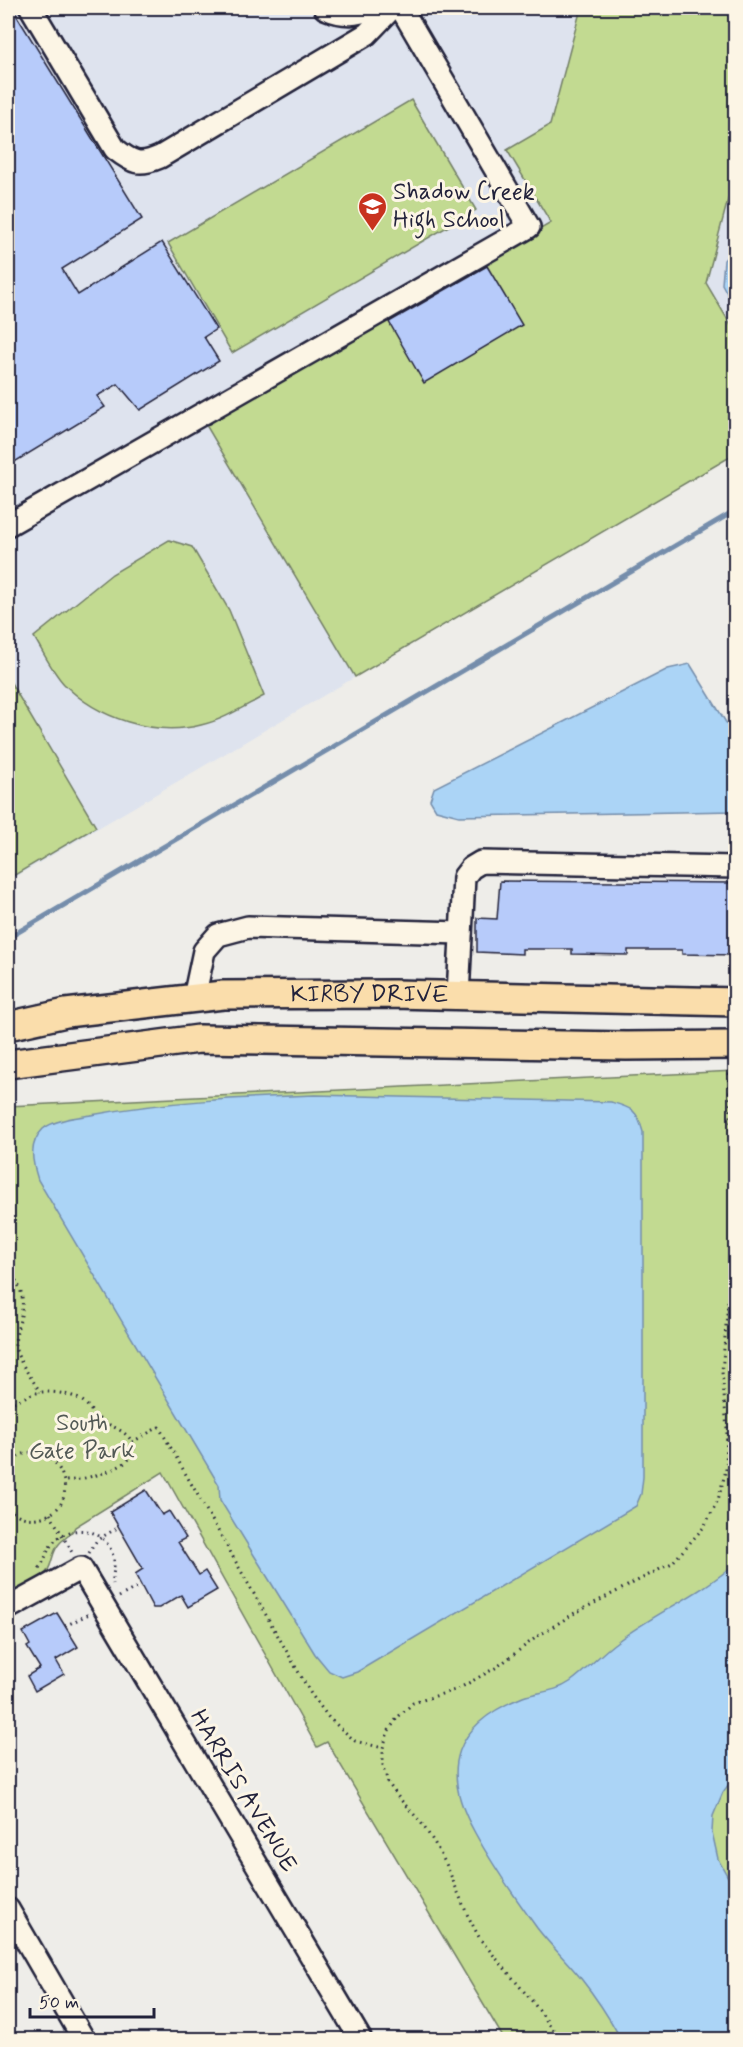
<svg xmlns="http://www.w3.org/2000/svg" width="743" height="2047" font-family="Mynerve,sans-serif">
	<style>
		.built { fill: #dee3ee }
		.green { fill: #c2da91; stroke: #727e66; stroke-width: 1.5 }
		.water { fill: #abd4f6; stroke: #748dab; stroke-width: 1.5 }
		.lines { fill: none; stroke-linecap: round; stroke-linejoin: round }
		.stream { stroke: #748dab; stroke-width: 5 }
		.building { fill: #b7cbfa; stroke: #22223b; stroke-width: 1.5 }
		.minor-casing { stroke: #22223b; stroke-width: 26 }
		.major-casing { stroke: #22223b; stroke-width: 32 }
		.path { stroke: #22223b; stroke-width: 3; stroke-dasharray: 1.5 4.5; stroke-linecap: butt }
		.minor { stroke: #fcf5e5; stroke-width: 21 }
		.major { stroke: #faddab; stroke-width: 27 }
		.labels { text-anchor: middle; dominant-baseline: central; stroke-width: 6; stroke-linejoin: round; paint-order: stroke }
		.poi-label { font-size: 24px; fill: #22223b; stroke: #fcf5e5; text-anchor: start }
		.street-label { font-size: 24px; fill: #22223b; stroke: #fcf5e5 }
		.park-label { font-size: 24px; fill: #525955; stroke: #fcf5e5 }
	</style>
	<rect width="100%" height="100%" fill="#eeede9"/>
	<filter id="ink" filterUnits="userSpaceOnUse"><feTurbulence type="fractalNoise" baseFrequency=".0167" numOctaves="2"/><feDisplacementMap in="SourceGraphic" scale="12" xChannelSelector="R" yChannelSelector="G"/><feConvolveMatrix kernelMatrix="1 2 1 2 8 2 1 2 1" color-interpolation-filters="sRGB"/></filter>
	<g filter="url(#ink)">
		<path class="built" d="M8 8H736L735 454 8 881Z"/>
		<g class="green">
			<path d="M581 8H735V173L706 283 735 332V454L355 677 206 425 551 223 507 150 550 125Z"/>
			<path d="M411 100 476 210 232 353 168 243Z"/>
			<path d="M169 540 192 547 229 610 264 696C243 707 223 720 201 725 154 737 97 718 64 684 52 671 43 652 34 637L112 574Z"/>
			<path d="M8 678 96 827 8 879Z"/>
			<path d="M735 1071V2039H504L327 1742 317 1747 163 1472 75 1527C71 1536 65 1537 59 1544 52 1552 53 1561 48 1570 42 1580 18 1590 8 1596V1106Z"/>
		</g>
		<g class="water">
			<path d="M735 248V308L722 284 724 260Z"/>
			<path d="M690 664 735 737V811L459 816 436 810 430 800 434 788 668 669Z"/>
			<path d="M315 1095 611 1102C632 1108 637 1109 643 1132V1477L641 1494 636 1506 357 1672 342 1677 329 1671 315 1654 220 1500 219 1485 38 1180C32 1161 28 1144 43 1129 53 1120 78 1117 91 1115 165 1101 240 1098 315 1095Z"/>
			<path d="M735 1564V1776L723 1792 713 1816 712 1832 718 1859 735 1890V2039H621C609 2017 595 1996 579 1976 565 1959 550 1945 537 1928 516 1899 492 1864 475 1833 439 1769 454 1724 523 1697 538 1692 556 1692 570 1682 587 1670 601 1653 618 1641 656 1613 700 1594 735 1564Z"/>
		</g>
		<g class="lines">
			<path class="stream" d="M8 938 736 510"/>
		</g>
		<g class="building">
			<path d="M8 8H12L142 219 62 269 78 295 162 242 216 329 204 337 219 361 140 410 118 384 97 396 105 407 8 466Z"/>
			<path d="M487 266 522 325 424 383 389 322Z"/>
			<path d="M500 881 735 883 734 955 682 954V950H628V955L572 954V949H522V954L477 952V918L497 919Z"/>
			<path d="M146 1490 162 1515 169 1511 186 1538 178 1542 199 1575 205 1571 217 1590 188 1607 181 1595 159 1608H153L135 1574 143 1569 110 1512Z"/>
			<path d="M57 1613 78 1647 56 1660 64 1674 35 1691 27 1676 40 1668 27 1647 30 1645 23 1632Z"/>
		</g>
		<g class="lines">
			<defs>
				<g id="minor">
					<path d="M31 8 115 149C133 163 139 166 160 157L367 34 392 8"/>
					<path d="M325 8C346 17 356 14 378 8"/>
					<path d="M8 525 529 227 401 8"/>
					<path d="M458 996 464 877 471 868 481 862 736 867"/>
					<path d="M194 998 204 951 218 935 248 927 461 933"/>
					<path d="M8 1608 81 1568 361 2040"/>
					<path d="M8 1909 84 2040"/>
				</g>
				<g id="major">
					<path id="s1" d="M8 1026 66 1013 223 995 394 994 736 1002"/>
					<path d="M8 1064 199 1039 626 1046 736 1045"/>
				</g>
			</defs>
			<use href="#minor" class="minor-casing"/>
			<use href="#major" class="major-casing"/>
			<g class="path">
				<path d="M8 1271C25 1288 25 1304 18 1327 17 1333 15 1340 15 1346 18 1362 32 1378 40 1392"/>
				<path d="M8 1404C21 1400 33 1391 47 1392 59 1392 77 1395 86 1404 90 1409 93 1414 98 1418 108 1426 125 1429 132 1442 145 1468 81 1480 65 1481"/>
				<path d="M132 1442 159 1427 311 1694 329 1718 355 1741 383 1748"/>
				<path d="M8 1464C54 1421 93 1510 37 1518 25 1520 15 1515 8 1507"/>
				<path d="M726 1470 727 1429 722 1372 735 1219 729 1073 736 1070"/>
				<path d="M50 1514 73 1554"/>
				<path d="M89 1553 97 1540 119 1527"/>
				<path d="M39 1568C46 1560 46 1551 53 1543 71 1522 106 1528 113 1556 116 1565 112 1574 113 1584"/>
				<path d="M119 1597 141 1585"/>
				<path d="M65 1626 89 1614"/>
				<path d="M561 2040 532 2001 480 1939 467 1914 446 1864 434 1842 420 1821 399 1798 388 1783 383 1765V1748L388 1732 397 1718 413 1703 458 1689 497 1667 538 1636 573 1614 672 1563 704 1527 718 1500 726 1470H736"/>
			</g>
			<use href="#minor" class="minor"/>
			<use href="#major" class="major"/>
		</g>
	</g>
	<defs>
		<symbol id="school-pin" viewBox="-11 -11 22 30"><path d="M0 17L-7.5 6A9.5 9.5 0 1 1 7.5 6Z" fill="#c8321e" stroke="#fcf5e5"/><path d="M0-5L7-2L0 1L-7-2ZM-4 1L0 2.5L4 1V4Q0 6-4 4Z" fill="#fff"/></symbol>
	</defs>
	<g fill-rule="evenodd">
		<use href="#school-pin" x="356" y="190" width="33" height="45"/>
	</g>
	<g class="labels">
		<g class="poi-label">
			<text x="393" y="192">Shadow Creek<tspan x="393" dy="28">High School</tspan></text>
		</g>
		<g class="street-label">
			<text stroke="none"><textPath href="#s1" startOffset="364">KIRBY DRIVE</textPath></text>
			<text transform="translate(243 1791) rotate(59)">HARRIS AVENUE</text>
		</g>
		<g class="park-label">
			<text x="82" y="1423">South<tspan x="82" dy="28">Gate Park</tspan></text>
		</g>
	</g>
	<rect width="743" height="2047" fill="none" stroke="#fcf5e5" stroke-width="30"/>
	<rect x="15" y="15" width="713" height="2017" fill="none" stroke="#22223b" stroke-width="2" filter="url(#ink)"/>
	<path d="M30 2008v9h124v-9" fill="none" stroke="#22223b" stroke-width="3"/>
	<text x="39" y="2008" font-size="18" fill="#22223b" stroke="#fcf5e5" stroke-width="4.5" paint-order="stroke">50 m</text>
</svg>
